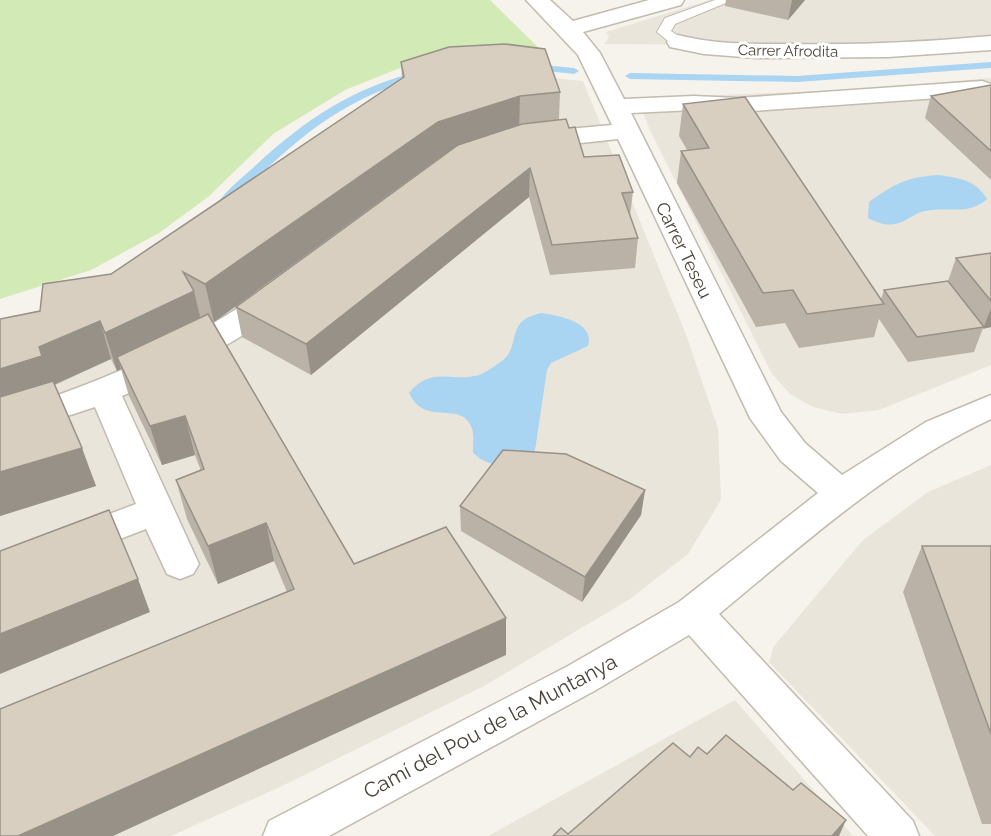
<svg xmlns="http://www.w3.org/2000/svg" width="991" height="836" font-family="Raleway,sans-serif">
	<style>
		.residential { fill: #eae5da }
		.green { fill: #d2eab5 }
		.water { fill: #a9d4f2 }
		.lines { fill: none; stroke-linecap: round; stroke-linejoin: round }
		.stream { fill: #a9d4f2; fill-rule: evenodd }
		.service-casing { stroke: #c2bbae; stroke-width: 2 }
		.minor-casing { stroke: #c2bbae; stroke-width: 3 }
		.service { fill: #fff; fill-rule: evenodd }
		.minor { fill: #fff; fill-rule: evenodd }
		.wall { fill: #bab2a6 }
		.shaded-wall { fill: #979187 }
		.building { fill: #d8cfc1; stroke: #979187; stroke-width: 1.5 }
		.labels { text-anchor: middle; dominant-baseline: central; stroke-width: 6; stroke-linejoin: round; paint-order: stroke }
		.far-street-label { font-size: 15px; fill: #4b4439; stroke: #fff }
		.street-label { font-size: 18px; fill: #4b4439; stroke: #fff }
		.near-street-label { font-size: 21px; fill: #4b4439; stroke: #fff }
	</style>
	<rect width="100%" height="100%" fill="#f6f3ec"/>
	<g class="residential">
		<path d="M710 0H991V36L893 46 604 44 609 37 606 32Z"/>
		<path d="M521 75 583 81 685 332 718 428 721 500 688 554 630 599 484 686 280 787 171 836H0V337L42 325 340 119 383 97Z"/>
		<path d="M991 78V365L879 410 842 414 813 407 790 394 772 374 649 128 638 98 851 90Z"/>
		<path d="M991 465V836H935L769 662 774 646 863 540 928 492Z"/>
		<path d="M735 700 853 836H488Z"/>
	</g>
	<path class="green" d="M0 0H490L546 55 405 66 345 90 273 134 208 197 159 233 91 270 0 299Z"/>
	<g class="water">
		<path d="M938 175C959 178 976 180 987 199 968 216 949 206 925 211 914 213 906 222 895 224 885 226 876 222 868 218L869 202C894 184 907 177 938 175Z"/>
		<path d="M542 313C558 316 595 321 588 346L551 363 547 370 535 450C520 470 491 470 473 453 473 446 474 435 472 428 461 399 425 428 409 393 432 365 451 383 479 375 487 372 496 365 503 360 522 344 504 320 542 313Z"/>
	</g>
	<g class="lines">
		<g class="stream">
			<path d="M991 62V68L797 82 630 79 625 76 630 73 797 76Z"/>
			<path d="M533 64 574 68 579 71 574 74 529 69 528 67Z"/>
			<path d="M420 71 424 72V76C334 101 295 142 229 204H221L219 201C229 188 243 177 255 166 306 119 352 88 420 71Z"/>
		</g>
		<defs>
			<path id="service" d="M715 0H733L675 24 671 31 683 39V45H673L657 32 665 18Z"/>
			<g id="minor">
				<path d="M526 0H550L573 21 649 0H684L681 5 583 32 600 53 624 99 694 96 737 98 982 81 991 84 990 93 982 95 737 112 694 110 631 113 781 412 805 443 842 475 926 422 991 395V419C888 467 805 543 719 614L913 821 919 836H868L689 635 596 690 329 836H263L269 821 568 666 679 602 818 493 781 461 750 418 618 139 535 148 526 145 522 140 526 135 535 132 612 125 578 55Z"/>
				<path d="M678 35C716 45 754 44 793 44 859 45 925 42 991 36V50L888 57 757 58 704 54 670 47 667 42 670 37Z"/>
				<path d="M276 287 286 289 291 296C268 330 162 379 122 396L199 564 193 574 180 579 167 574 146 529 0 585V555L136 504 95 407 0 438V414C96 385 184 347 266 289Z"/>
			</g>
		</defs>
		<use href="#service" class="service-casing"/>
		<use href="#minor" class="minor-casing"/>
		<use href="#service" class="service"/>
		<use href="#minor" class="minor"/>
	</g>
	<g class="wall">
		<path d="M726 0H805L788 20 725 6Z"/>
		<path d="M401 62 560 92 559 119 569 128 584 157 633 192 630 216 638 238 635 268 550 275 529 197 311 375 242 337 236 307 442 157 439 158 214 322 212 320 354 564 506 655 287 592 274 561 218 584 187 519 176 480 201 471 195 455 162 465 129 396 121 369 117 371 111 359 55 385 96 486 0 516V319L40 311 111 274 402 78Z"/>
		<path d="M991 85V180L925 118 931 96Z"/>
		<path d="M683 104 881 299 884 290 948 281 956 258 991 253V327L983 328 974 352 908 362 879 319 874 337 799 348 785 323 756 327 677 183 681 151 687 150 679 136Z"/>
		<path d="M645 490 641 515 582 602 461 531 460 506Z"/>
		<path d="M922 546H991V824H982L903 592Z"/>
	</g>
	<g class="shaded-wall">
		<path d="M792 0H805L788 20Z"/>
		<path d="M520 96 519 132 439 158 214 322 205 284 438 122Z"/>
		<path d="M530 168 529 197 311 375 306 344Z"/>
		<path d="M194 291 203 329 117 357 121 369 117 371 105 333Z"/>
		<path d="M991 308V327L983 329Z"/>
		<path d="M100 321 111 359 53 385 0 412V369L39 347Z"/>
		<path d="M185 416 195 455 162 465 150 426Z"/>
		<path d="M82 448 96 486 0 516V472Z"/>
		<path d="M645 490 641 515 582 602 585 577Z"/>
		<path d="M266 523 274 561 218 584 208 546Z"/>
		<path d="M138 579 150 612 0 674V634Z"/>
		<path d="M506 618V655L113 836H18Z"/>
		<path d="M846 820 839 836H832Z"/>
	</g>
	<g class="building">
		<path d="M505 44 545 49 560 92 520 96 438 122 205 284 183 272 194 291 190 293 105 333 100 321 39 347 42 356 0 369V319L40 311 43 284 111 274 404 77 401 62 449 47Z"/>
		<path d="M991 85V151L931 96Z"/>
		<path d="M745 97 884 304 807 314 793 290 763 293 681 151 709 148 683 104Z"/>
		<path d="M566 119 569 128 575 127 584 157 619 155 633 192 622 193 638 238 552 245 530 168 306 344 236 307 458 145 522 124Z"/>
		<path d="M991 253V301L956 258Z"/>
		<path d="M948 281 984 327 917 337 884 290Z"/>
		<path d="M208 314 354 564 446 527 506 618 18 836H0V709L294 589 266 523 208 546 176 480 204 469 185 416 150 426 117 357Z"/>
		<path d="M53 381 82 448 0 472V397Z"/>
		<path d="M503 450 566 454 645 490 585 577 460 506Z"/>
		<path d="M109 510 138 579 0 634V551Z"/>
		<path d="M922 546H991V734Z"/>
		<path d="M726 735 793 790 801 783 846 820 832 836H553L561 828 568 834 673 743 690 757 698 747 707 754Z"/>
	</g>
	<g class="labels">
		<g class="far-street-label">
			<text transform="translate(788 51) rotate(1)">Carrer Afrodita</text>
		</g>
		<g class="street-label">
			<text transform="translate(684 250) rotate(64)">Carrer Teseu</text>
		</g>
		<g class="near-street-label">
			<text transform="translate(490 726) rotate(-28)">Camí del Pou de la Muntanya</text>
		</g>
	</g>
</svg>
